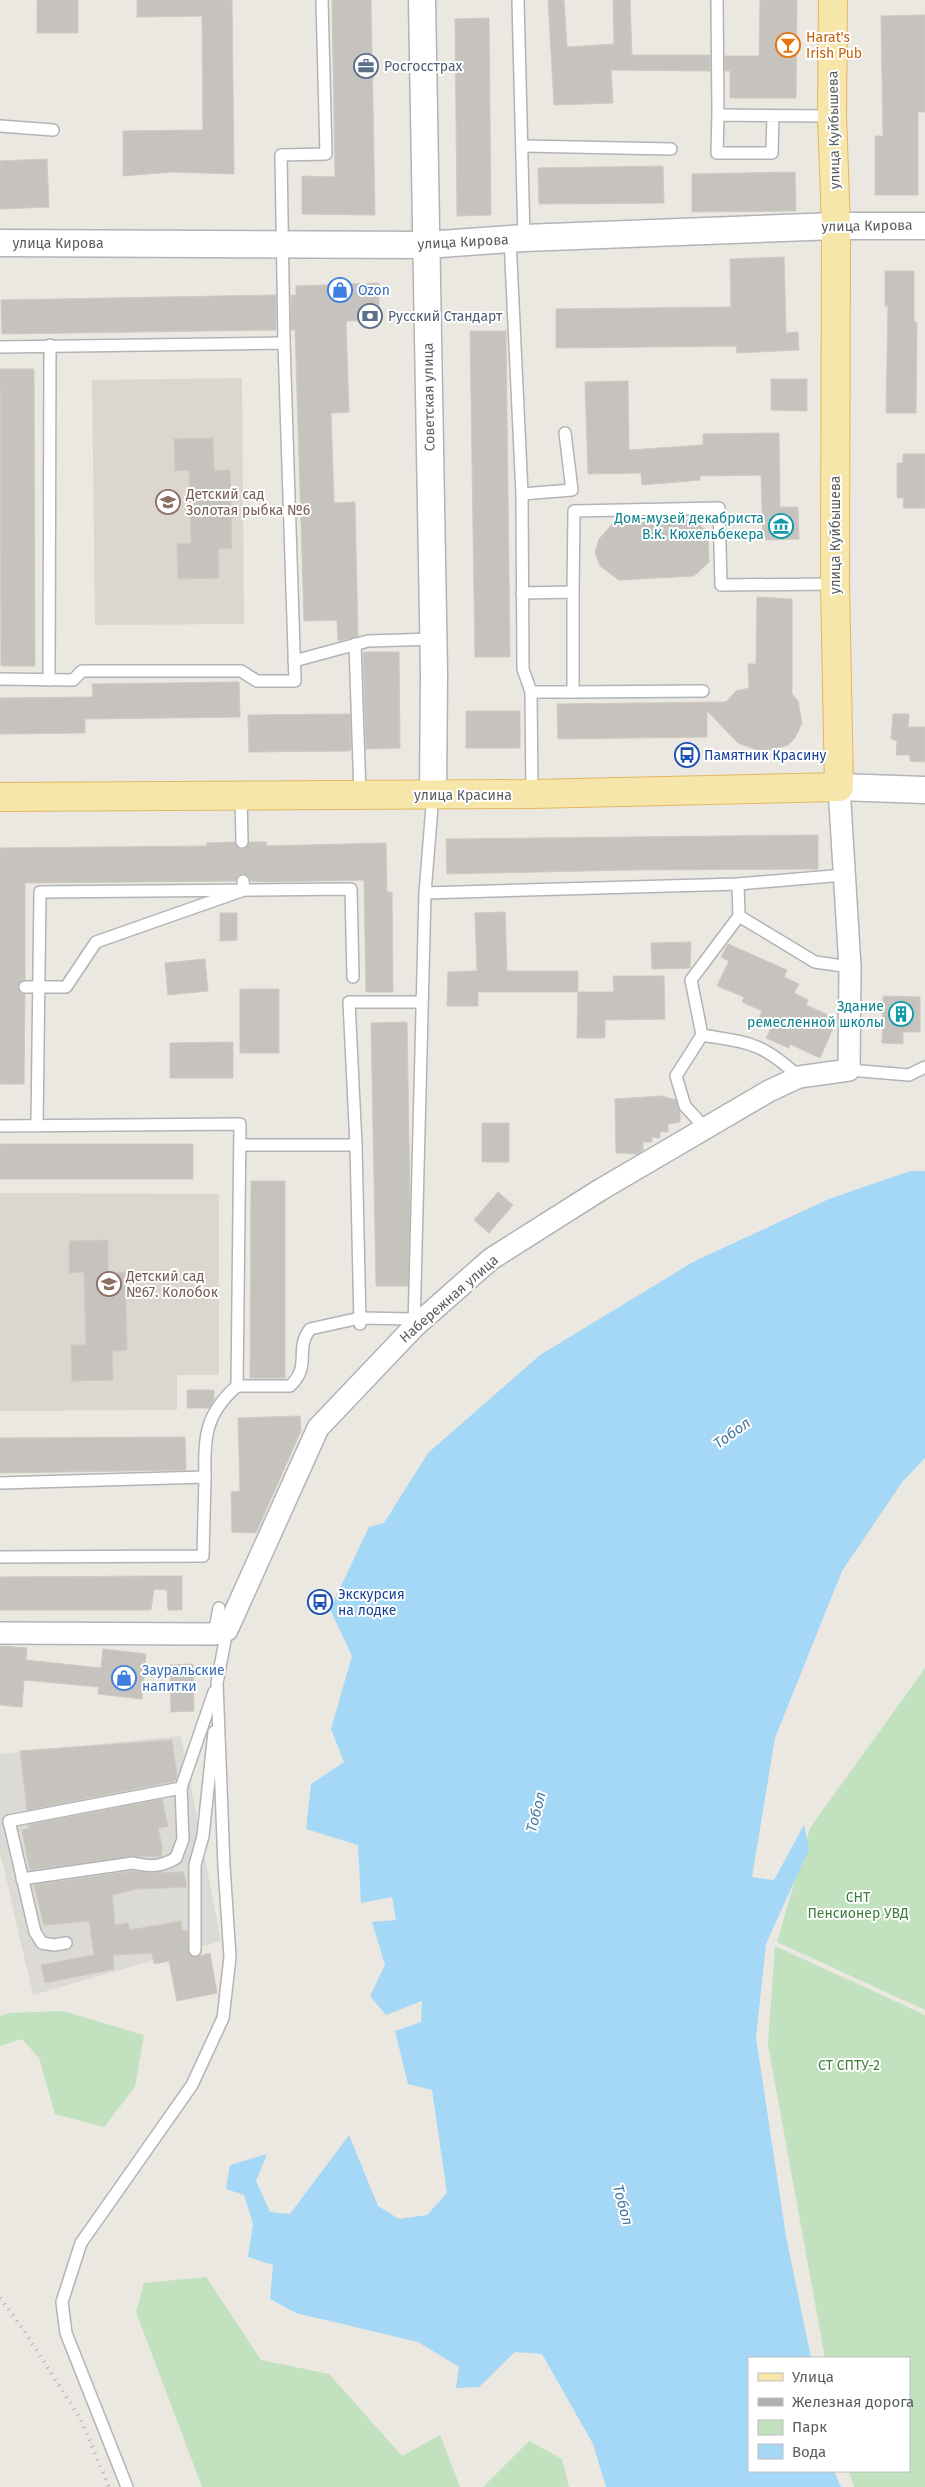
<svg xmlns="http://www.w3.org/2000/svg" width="925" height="2487" font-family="'Fira Sans',sans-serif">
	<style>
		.industrial { fill: #dcdad5 }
		.education { fill: #dbd7cf }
		.green { fill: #c1e1bf }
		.water { fill: #a5d8f6 }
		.building { fill: #c6c3be; stroke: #cfc9c0 }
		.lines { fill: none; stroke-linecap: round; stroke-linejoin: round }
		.service-casing { stroke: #b1b4b7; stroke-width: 14 }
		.minor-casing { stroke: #b1b4b7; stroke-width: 24 }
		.tertiary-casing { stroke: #b1b4b7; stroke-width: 29 }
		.primary-casing { stroke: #e3b761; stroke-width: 30 }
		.service { stroke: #fff; stroke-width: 11 }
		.minor { stroke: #fff; stroke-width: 21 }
		.tertiary { stroke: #fff; stroke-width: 26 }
		.primary { stroke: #f7e6aa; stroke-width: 28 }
		.rail { stroke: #afb0b0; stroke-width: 4; stroke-dasharray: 1 6; stroke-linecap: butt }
		.labels { text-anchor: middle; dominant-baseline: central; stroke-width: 4; stroke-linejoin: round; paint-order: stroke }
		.food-label { font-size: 14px; fill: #c56008; stroke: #fff; text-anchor: start }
		.service-label { font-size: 14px; fill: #4e5e75; stroke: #fff; text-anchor: start }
		.street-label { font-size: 14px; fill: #595d60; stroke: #fff }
		.shop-label { font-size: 14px; fill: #366cbe; stroke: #fff; text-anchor: start }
		.education-label { font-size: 14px; fill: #785e54; stroke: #fff; text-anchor: start }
		.culture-label { font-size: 14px; fill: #0d838f; stroke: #fff; text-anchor: end }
		.transit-label { font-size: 14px; fill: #164399; stroke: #fff; text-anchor: start }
		.park-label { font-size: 14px; fill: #3c7d3b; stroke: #fff }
		.water-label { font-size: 15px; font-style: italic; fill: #457aa6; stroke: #fff }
	</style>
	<rect width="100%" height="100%" fill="#ebe8e1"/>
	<path class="industrial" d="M181 1736 221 1941 33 1995 0 1852V1754Z"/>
	<g class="education">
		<path d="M242 378 244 624 95 625 92 380Z"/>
		<path d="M0 1193 219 1194V1375H177V1410L0 1411Z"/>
	</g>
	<g class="green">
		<path d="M925 1668V2010L777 1942 810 1828Z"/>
		<path d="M775 1946 925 2015V2487H854L849 2471H909V2358H825L768 2045Z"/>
		<path d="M63 2011 144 2035 135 2087 104 2127 55 2114 39 2058 22 2039 0 2046V2016L9 2013Z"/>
		<path d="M206 2277 261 2360 329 2374 402 2456 440 2435 460 2487H202L136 2312 144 2283Z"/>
		<path d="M529 2441 562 2459 569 2487H483Z"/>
	</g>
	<path class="water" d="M910 1171H925V1458L903 1481 842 1571 775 1738 752 1877 774 1880 804 1825 809 1849 766 1944 756 2038 786 2236 811 2358H749V2471H834L841 2487H606L593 2444 542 2354 515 2352 479 2387 456 2388 459 2367 418 2342 296 2313 270 2299 273 2265 248 2257 253 2224 244 2195 226 2189 230 2165 267 2154 256 2181 270 2212 290 2214 349 2135 378 2206 399 2219 427 2215 447 2193 432 2090 408 2084 395 2031 421 2022 422 2001 386 2015 370 1996 385 1965 372 1922 396 1920 392 1897 361 1903 358 1845 306 1829 311 1784 344 1762 331 1729 352 1656 330 1609 369 1527 384 1523 428 1453 540 1355 693 1262 829 1199Z"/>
	<g class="building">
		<rect x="37" y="0" width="41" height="33"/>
		<path d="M137 0H232L234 174 172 172 123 176V131L203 130 202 16 137 17Z"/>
		<path d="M332 0H371L375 215 302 214V176L335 177Z"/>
		<path d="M548 0H564L567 47 614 44 613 0H630L632 55H710V71L611 70 613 103 554 105Z"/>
		<path d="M760 0H797L796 98H730V71H725V56H759Z"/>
		<path d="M925 15V112H918V195H875V136H883L881 16Z"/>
		<path d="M489 18 491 215 457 216 455 19Z"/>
		<path d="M47 159 49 207 0 209V161Z"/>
		<path d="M663 166 664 203 539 204 538 168Z"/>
		<path d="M795 172 796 211 692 212V174Z"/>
		<path d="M784 257 786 333 798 332 799 350 737 353 736 346 556 348V309L731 307 730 259Z"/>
		<path d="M885 271H914V322H917L916 413H886L888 306H885Z"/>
		<path d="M379 283V320L346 321 349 412 331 413 334 503 355 502 358 636 338 641 337 620 304 621 295 330H291V295H296V286Z"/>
		<path d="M276 295V330L2 334 1 300Z"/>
		<path d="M470 331H506L510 657H475Z"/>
		<path d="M0 369H34L35 666H1Z"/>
		<path d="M771 379H807V411L771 410Z"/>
		<path d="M628 381 629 450 703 445V434L779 433 780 507H798L799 539 763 540 761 475 700 476V480L642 485 641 473 588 474 585 382Z"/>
		<path d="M213 438 214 471 230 470 232 548 218 549 219 578 178 579 177 544 191 543 189 470 175 471 174 439Z"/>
		<path d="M903 454H925V508H903L904 498H897V463H903Z"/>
		<path d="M694 520 708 532 709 562 694 576 619 580 600 566 595 552 599 539 614 522Z"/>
		<path d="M757 597 792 599V694L798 701 802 723 795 738 788 745 771 750H757L738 743 707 711V737L558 739 557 704 726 702 736 691 749 688 748 664H756Z"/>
		<path d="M363 652H399L400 748 366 749Z"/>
		<path d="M239 682 240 717 85 719V733L0 734V698L93 697 92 684Z"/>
		<rect x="466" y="711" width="54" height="37"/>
		<path d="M350 714 351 749 348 751 249 752 248 715Z"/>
		<path d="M893 714H909L908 727H925V762L910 761V755H896L897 741 891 739Z"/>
		<path d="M818 835V869L629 870 447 874 446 839Z"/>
		<path d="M235 842 236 846 242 849 246 848 249 842H266V846L386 843 387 892H392L393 992H366L364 880 268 882 251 881 249 876 243 874 238 875 236 881 25 883V980L21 981 18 987 19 991 25 994 24 1084H0V848L207 846V843Z"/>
		<path d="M505 912 507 971H578V992H478V1006H447L448 972 477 971 475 913Z"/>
		<path d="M220 913H237V940L220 941Z"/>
		<path d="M691 942 690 968 652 969 651 943Z"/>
		<path d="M728 944 787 970 784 977 799 984 794 993 808 1000 806 1005 837 1019 820 1058 790 1044 789 1048 766 1038 772 1026 758 1020 762 1011 742 1002 744 997 717 986 729 961 721 957Z"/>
		<path d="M205 959 208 991 168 995 165 963Z"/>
		<path d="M613 976H664L665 1019 605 1020V1038H577L578 992H614Z"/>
		<rect x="240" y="989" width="39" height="64"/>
		<path d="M883 996 920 997V1032H903V1044L882 1043Z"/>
		<path d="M407 1022 410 1202 408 1286H376L371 1023Z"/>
		<path d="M233 1042V1078H170V1043Z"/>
		<path d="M661 1096 676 1100 680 1111V1122L668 1124V1132H660V1138L652 1137V1142H643V1150L637 1154 616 1153 615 1099Z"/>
		<rect x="482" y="1123" width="27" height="39"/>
		<rect x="0" y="1144" width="193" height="35"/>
		<path d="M251 1181H285V1378H250Z"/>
		<path d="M498 1192 513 1205 489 1233 474 1220Z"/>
		<path d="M108 1240V1273L125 1272 127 1350 112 1351 113 1380 72 1381 71 1345H86L84 1272 69 1273V1241Z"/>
		<path d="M187 1390H214V1399L209 1408H187Z"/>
		<path d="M300 1416 301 1431 256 1533 232 1532 231 1492 240 1491 238 1418Z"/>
		<path d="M185 1437 186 1470 0 1473V1438Z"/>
		<path d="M155 1576H182V1610H168L167 1590 154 1589 151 1610H0V1577Z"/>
		<path d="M0 1646 27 1648 26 1660 101 1668 103 1649 146 1654 142 1699 98 1694 99 1687 24 1680 22 1707 0 1705Z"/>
		<path d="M193 1664 194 1711 171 1712 170 1665Z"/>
		<path d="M172 1740 177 1777 175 1781 27 1810 20 1751Z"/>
		<path d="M162 1799 168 1826 158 1828 162 1846 161 1857 132 1856 31 1870 29 1866 22 1830 29 1828 28 1825Z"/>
		<path d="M133 1871 150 1873 183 1872 187 1887 138 1889 112 1895 115 1925 128 1923 130 1930 181 1921 182 1931 187 1930 189 1954 195 1957 210 1953 217 1993 177 2001 169 1961 154 1964 152 1953 113 1955 114 1969 45 1983 41 1965 94 1955 89 1921 44 1925 34 1885Z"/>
	</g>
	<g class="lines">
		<defs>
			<g id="service">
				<path d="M518 0 524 238"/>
				<path d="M717 0 718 115"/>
				<path d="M773 116 772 153H717L718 115 832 116"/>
				<path d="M0 126 53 130"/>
				<path d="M523 146 671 149"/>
				<path d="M510 239 522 494 523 669 531 692 532 794"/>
				<path d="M284 343 281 155 326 154 322 0"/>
				<path d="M0 347 284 343 295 681H257L241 671H82L73 680 0 679"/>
				<path d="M522 494 572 490 565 433"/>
				<path d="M522 593 573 592 574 511 719 508 721 585 835 584"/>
				<path d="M355 644 360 795"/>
				<path d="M294 661 368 641 434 639"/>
				<path d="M49 680 50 345"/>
				<path d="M531 692H573V592"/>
				<path d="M573 692 703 691"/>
				<path d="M241 795 242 842"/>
				<path d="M425 893 738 884 844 875"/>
				<path d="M739 916 815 962 850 967"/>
				<path d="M25 987H66L96 942 244 890 243 881"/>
				<path d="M702 1035C749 1043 762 1042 799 1077"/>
				<path d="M849 1070 909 1075 925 1067"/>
				<path d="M37 1125 40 892 351 889 353 977"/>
				<path d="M0 1126 240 1124 237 1386H290C312 1366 294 1350 310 1329L360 1318 414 1319"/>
				<path d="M706 1129 685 1106 676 1076 702 1035 691 980 739 916 738 884"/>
				<path d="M240 1145H356"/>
				<path d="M360 1324 356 1145 349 1002H421"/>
				<path d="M414 1327 425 893 433 794"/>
				<path d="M205 1477C204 1437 205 1414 237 1386"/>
				<path d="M0 1483 205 1477 203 1556 0 1557"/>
				<path d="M214 1634 219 1608"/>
				<path d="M22 1879 133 1863C150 1867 161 1867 176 1858L183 1839 181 1788"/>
				<path d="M66 1943 54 1945 42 1943 35 1932 9 1821 181 1788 214 1692"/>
				<path d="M195 1950V1865L203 1836 214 1732"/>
				<path d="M127 2487 66 2333 62 2302 81 2243 192 2085 223 2018 230 1957 224 1866 217 1683 227 1630"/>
			</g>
			<path id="minor" d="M0 1633 214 1634 227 1630 318 1428 414 1327 491 1259 600 1190 769 1091 799 1077 849 1070 850 967 839 787"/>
			<g id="tertiary">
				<path d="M422 0 434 673 433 794"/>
				<path d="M0 243 426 245 524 238 836 226H925"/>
				<path d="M839 787 925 790"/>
			</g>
			<path id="primary" d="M0 797 532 794 839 787 835 584 836 226 832 116 833 0"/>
		</defs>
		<use href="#service" class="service-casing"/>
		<use href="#minor" class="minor-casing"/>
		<use href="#tertiary" class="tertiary-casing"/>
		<use href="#primary" class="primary-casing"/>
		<use href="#service" class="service"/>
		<use href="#minor" class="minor"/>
		<use href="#tertiary" class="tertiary"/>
		<use href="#primary" class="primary"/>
		<path class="rail" d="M0 2298 21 2326 80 2418 109 2487"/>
	</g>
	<defs>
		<symbol id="bar-ring" viewBox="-11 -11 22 22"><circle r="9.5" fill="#fff" stroke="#e8710a" stroke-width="1.5"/><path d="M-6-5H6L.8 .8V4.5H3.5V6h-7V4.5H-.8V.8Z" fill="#e8710a"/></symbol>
		<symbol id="office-ring" viewBox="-11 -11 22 22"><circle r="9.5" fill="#fff" stroke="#5c6f8a" stroke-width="1.5"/><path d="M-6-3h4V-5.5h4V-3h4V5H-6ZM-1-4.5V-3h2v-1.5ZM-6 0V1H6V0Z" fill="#5c6f8a"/></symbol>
		<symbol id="shop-ring" viewBox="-11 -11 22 22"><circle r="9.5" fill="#fff" stroke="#3f7fe0" stroke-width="1.5"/><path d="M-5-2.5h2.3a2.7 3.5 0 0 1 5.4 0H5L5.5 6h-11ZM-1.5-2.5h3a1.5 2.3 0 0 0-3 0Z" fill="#3f7fe0"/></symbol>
		<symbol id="bank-ring" viewBox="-11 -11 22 22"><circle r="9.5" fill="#fff" stroke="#5c6f8a" stroke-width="1.5"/><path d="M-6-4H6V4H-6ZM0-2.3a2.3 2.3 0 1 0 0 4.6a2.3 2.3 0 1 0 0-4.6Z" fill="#5c6f8a"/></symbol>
		<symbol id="school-ring" viewBox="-11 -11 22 22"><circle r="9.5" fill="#fff" stroke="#8d6e63" stroke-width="1.5"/><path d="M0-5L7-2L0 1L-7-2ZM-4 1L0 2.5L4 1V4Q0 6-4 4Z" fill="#8d6e63"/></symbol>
		<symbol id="museum-ring" viewBox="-11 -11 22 22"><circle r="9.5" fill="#fff" stroke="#0f9aa8" stroke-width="1.5"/><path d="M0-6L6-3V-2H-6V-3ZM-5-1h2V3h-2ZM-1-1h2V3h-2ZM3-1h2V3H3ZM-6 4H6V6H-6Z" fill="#0f9aa8"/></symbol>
		<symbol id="bus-ring" viewBox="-11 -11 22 22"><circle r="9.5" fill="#fff" stroke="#1a4fb4" stroke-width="1.5"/><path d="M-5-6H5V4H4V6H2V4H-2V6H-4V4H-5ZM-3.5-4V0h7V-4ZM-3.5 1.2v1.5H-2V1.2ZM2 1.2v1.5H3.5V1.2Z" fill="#1a4fb4"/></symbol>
		<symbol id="building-ring" viewBox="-11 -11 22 22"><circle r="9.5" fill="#fff" stroke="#0f9aa8" stroke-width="1.5"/><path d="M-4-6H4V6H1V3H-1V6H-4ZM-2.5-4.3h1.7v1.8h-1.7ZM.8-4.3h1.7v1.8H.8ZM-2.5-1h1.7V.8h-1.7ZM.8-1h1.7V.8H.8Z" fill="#0f9aa8"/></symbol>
	</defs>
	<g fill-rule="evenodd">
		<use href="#bar-ring" x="774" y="31" width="28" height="28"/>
		<use href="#office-ring" x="352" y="52" width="28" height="28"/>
		<use href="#shop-ring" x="326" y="276" width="28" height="28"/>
		<use href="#bank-ring" x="356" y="302" width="28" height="28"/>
		<use href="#school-ring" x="154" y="488" width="28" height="28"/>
		<use href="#museum-ring" x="767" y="512" width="28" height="28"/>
		<use href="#bus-ring" x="673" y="741" width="28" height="28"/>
		<use href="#building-ring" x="887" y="1000" width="28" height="28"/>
		<use href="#school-ring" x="95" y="1270" width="28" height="28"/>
		<use href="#bus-ring" x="306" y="1588" width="28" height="28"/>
		<use href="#shop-ring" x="110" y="1664" width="28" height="28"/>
	</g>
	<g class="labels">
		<g class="food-label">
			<text x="806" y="37">Harat's<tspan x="806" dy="16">Irish Pub</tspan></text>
		</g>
		<g class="service-label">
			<text x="384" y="66">Росгосстрах</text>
			<text x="388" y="316">Русский Стандарт</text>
		</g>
		<g class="street-label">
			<text transform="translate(834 130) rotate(-91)">улица Куйбышева</text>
			<text transform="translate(867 226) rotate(-1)">улица Кирова</text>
			<text transform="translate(463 242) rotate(-3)">улица Кирова</text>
			<text x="58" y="243">улица Кирова</text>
			<text transform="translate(429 397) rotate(-91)">Советская улица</text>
			<text transform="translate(835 535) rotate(-90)">улица Куйбышева</text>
			<text x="463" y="795">улица Красина</text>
			<text transform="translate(449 1299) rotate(-41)">Набережная улица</text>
		</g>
		<g class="shop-label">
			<text x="358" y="290">Ozon</text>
			<text x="142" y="1670">Зауральские<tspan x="142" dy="16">напитки</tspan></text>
		</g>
		<g class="education-label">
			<text x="186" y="494">Детский сад<tspan x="186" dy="16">Золотая рыбка №6</tspan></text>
			<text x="126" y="1276">Детский сад<tspan x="126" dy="16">№67. Колобок</tspan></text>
		</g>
		<g class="culture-label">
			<text x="764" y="518">Дом-музей декабриста<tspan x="764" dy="16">В.К. Кюхельбекера</tspan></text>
			<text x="884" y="1006">Здание<tspan x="884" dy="16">ремесленной школы</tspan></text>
		</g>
		<g class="transit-label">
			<text x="704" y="755">Памятник Красину</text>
			<text x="338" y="1594">Экскурсия<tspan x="338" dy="16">на лодке</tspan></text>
		</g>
		<g class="park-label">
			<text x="858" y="1897">СНТ<tspan x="858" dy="16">Пенсионер УВД</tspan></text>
			<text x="849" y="2065">СТ СПТУ-2</text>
		</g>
		<g class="water-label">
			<text transform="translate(732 1433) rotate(-36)">Тобол</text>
			<text transform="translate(536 1812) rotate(-76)">Тобол</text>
			<text transform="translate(623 2205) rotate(75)">Тобол</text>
		</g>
	</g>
	<rect x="748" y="2357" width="162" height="115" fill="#ffffff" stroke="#bdbebf"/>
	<rect x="758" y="2373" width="25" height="8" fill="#f7e6aa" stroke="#bdbebf"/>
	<text x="792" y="2382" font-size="15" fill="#595d60">Улица</text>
	<rect x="758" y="2398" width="25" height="8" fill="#afb0b0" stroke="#bdbebf"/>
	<text x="792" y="2407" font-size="15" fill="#595d60">Железная дорога</text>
	<rect x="758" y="2420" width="25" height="15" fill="#c1e1bf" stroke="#bdbebf"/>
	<text x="792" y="2432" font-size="15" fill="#595d60">Парк</text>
	<rect x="758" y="2444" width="25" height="15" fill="#a5d8f6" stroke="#bdbebf"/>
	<text x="792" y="2457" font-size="15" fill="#595d60">Вода</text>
</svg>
